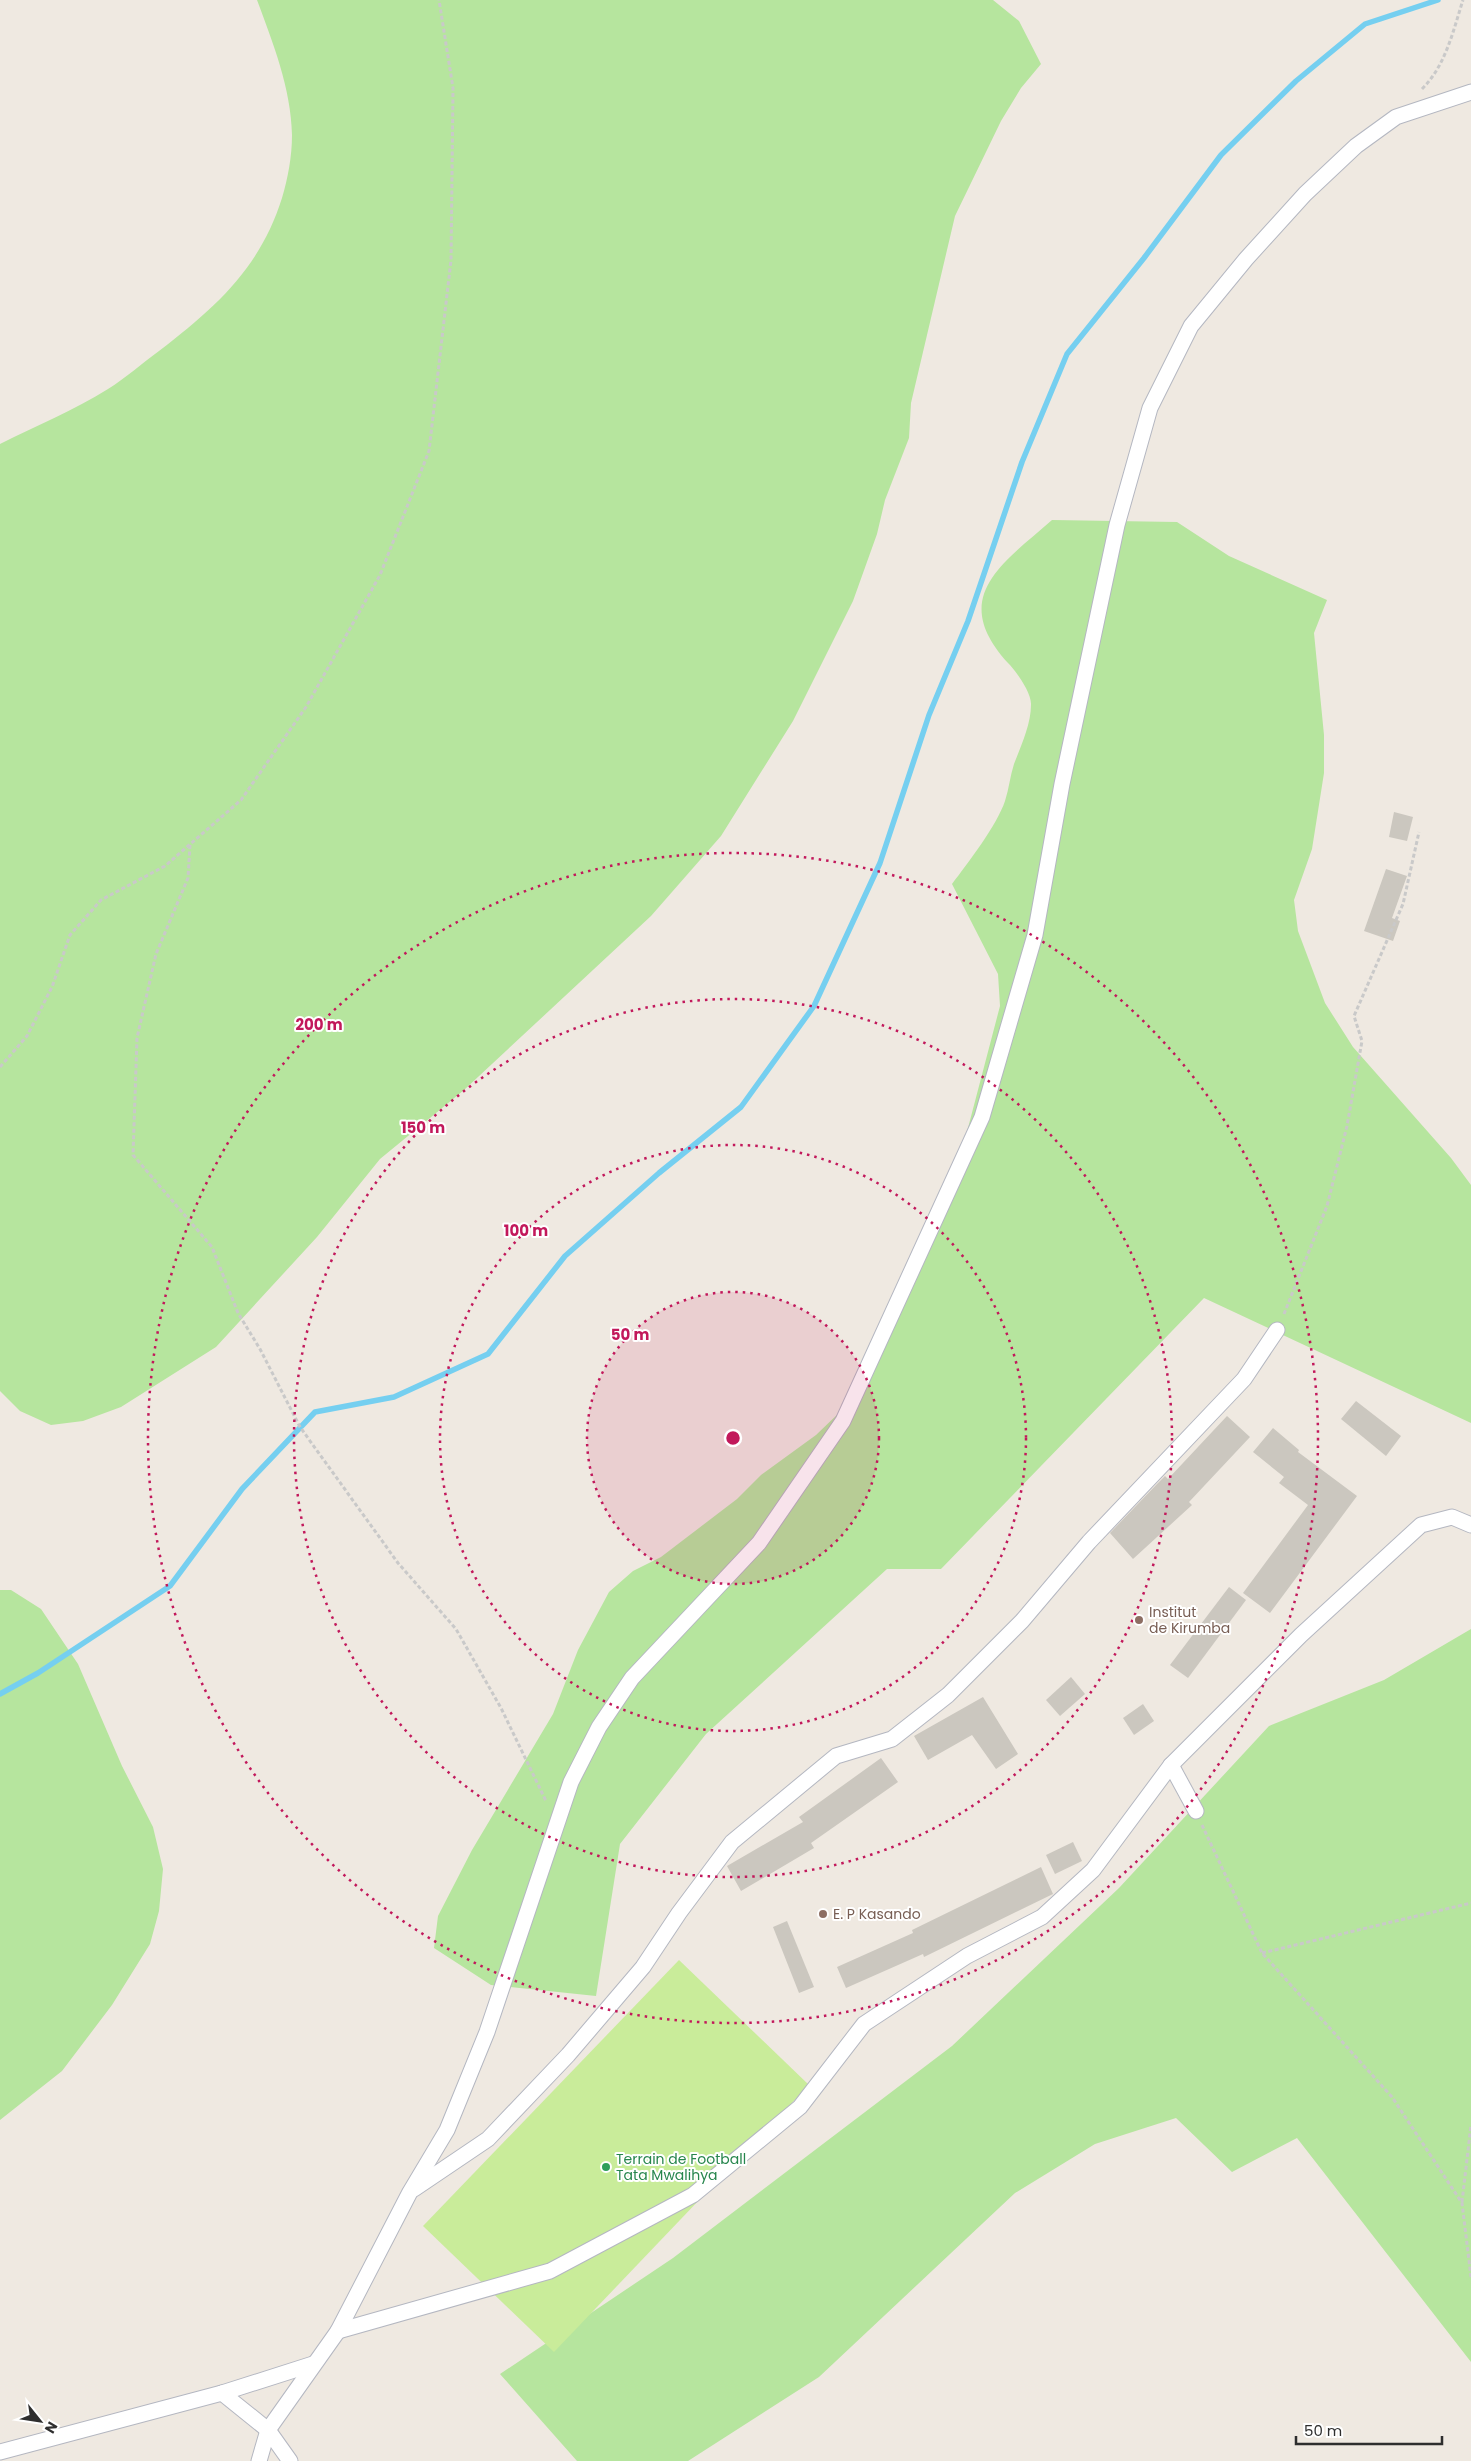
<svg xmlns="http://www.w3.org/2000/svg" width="1471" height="2461" font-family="Poppins,sans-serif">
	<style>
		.green { fill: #b6e59e }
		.pitch { fill: #c9ec9a }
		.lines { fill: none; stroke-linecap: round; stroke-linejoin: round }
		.stream { stroke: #75cff0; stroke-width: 5.5 }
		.building { fill: #cbc7bf }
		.minor-casing { stroke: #b4b7c1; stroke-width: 17 }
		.path { stroke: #c9c9c9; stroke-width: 3; stroke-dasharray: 4 2.5; stroke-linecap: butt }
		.minor { stroke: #fff; stroke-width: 15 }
		.ring { fill: none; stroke: #c2185b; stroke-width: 2.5; stroke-dasharray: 2.5 5 }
		.education-dot { fill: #8d6e63; stroke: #fff; stroke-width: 2 }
		.leisure-dot { fill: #2e9e5b; stroke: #fff; stroke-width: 2 }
		.labels { text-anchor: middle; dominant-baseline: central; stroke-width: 4; stroke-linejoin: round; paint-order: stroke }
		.education-label { font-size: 14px; fill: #785e54; stroke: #fff; text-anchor: start }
		.leisure-label { font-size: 14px; fill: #27864d; stroke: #fff; text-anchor: start }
		.centre { fill: #c2185b; stroke: #fff; stroke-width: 2.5 }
		.ring-label { font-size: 15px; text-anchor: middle; font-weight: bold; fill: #c2185b; stroke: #fff; stroke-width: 4; stroke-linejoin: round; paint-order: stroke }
	</style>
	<rect width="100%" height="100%" fill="#efe9e1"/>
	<g class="green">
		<path d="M257 0H993L1019 21 1041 64 1021 88 1001 121 955 216 911 403 909 438 885 500 877 534 853 601 793 721 721 836 651 916 464 1090 380 1159 317 1237 216 1347 121 1407 83 1421 51 1425 20 1411 0 1391V444C36 426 74 410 108 389 126 378 142 363 159 351 216 307 260 268 282 198 288 178 292 156 292 135 291 88 273 43 257 0Z"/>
		<path d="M1052 520 1177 522 1229 556 1327 600 1314 633 1324 735V773L1312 849 1294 900 1298 931 1325 1003 1353 1047 1451 1158 1471 1185V1423L1204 1298 941 1569H887L706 1734 620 1844 596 1996 491 1985 434 1948 438 1916 472 1850 553 1714 578 1650 609 1592 633 1571 661 1557 737 1499 761 1475 816 1435 842 1410 963 1147 1000 1006 998 974 952 884C968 863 997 825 1005 801 1009 789 1010 776 1014 764 1021 746 1031 724 1031 705 1032 693 1016 671 1008 663 948 597 1002 564 1052 520Z"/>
		<path d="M0 1590H11L41 1609 78 1664 122 1766 153 1827 163 1869 159 1911 150 1944 112 2005 62 2071 0 2120Z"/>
		<path d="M1471 1629V2362L1297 2138 1232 2172 1176 2118 1095 2144 1015 2193 819 2377 688 2461H577L500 2374 673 2258 952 2046 1119 1888 1269 1726 1384 1680Z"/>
	</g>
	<path class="pitch" d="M679 1960 809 2085 554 2352 423 2226Z"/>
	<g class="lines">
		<path class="stream" d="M0 1694 38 1673 170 1586 242 1489 315 1412 394 1397 488 1354 565 1256 659 1173 741 1107 814 1006 880 863 929 715 968 621 1022 462 1067 354 1144 258 1221 155 1296 81 1365 24 1438 0"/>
	</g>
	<g class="building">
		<path d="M1394 812 1413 817 1407 841 1389 837Z"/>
		<path d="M1386 869 1407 876 1392 918 1400 921 1393 941 1364 931Z"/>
		<path d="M1356 1401 1401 1436 1386 1456 1341 1419Z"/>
		<path d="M1227 1416 1250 1437 1189 1502 1192 1505 1133 1559 1110 1533 1158 1483 1165 1476 1168 1479Z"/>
		<path d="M1273 1428 1299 1450 1298 1452 1357 1496 1270 1613 1243 1593 1308 1505 1279 1483 1284 1477 1253 1452Z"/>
		<path d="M1229 1587 1246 1600 1188 1678 1170 1665Z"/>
		<path d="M1071 1677 1085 1694 1060 1716 1046 1700Z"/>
		<path d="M983 1697 1018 1754 996 1769 972 1735 928 1760 914 1736Z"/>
		<path d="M1143 1704 1154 1721 1134 1735 1123 1718Z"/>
		<path d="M881 1758 898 1782 811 1843 814 1848 741 1891 727 1866 803 1822 799 1817Z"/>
		<path d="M1073 1842 1082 1861 1055 1874 1046 1855Z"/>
		<path d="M1041 1867 1053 1894 924 1957 923 1954 846 1988 837 1967 913 1933 912 1930Z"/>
		<path d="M787 1921 814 1987 799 1993 773 1927Z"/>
	</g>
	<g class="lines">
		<defs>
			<g id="minor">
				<path d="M1171 1765 1196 1811"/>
				<path d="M414 2189 488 2139 568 2055 643 1967 679 1913 732 1842 836 1756 892 1739 948 1695 1022 1621 1089 1542 1244 1379 1277 1330"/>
				<path d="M338 2331 550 2271 693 2195 800 2107 864 2024 967 1956 1042 1917 1093 1870 1171 1765 1301 1635 1421 1525 1452 1517 1471 1525"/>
				<path d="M222 2393 268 2430 290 2461"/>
				<path d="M0 2452 222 2393 313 2364"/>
				<path d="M259 2461 268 2430 338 2331 410 2192 447 2130 487 2032 571 1782 599 1727 632 1678 759 1543 843 1421 982 1117 1035 935 1062 784 1117 525 1150 408 1191 326 1246 259 1305 194 1356 146 1396 117 1471 92"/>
			</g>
		</defs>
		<use href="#minor" class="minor-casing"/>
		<g class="path">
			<path d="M1422 89C1446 65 1453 31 1463 0"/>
			<path d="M190 845 188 878 156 954 137 1038 133 1155 212 1247 238 1313 260 1349 300 1427 398 1563 456 1629 501 1708 546 1801"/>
			<path d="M0 1067 27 1036 52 987 70 935 101 900 165 866 241 800 306 707 380 575 429 451 451 260 453 88 439 0"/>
			<path d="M1284 1314 1327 1206 1347 1126 1362 1041 1354 1016 1403 904 1419 832"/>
			<path d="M1202 1825 1262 1953 1392 2097 1462 2203 1471 2277"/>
			<path d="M1262 1953 1471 1903"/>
			<path d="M1462 2202 1471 2125"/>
		</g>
		<use href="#minor" class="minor"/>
	</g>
	<circle cx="733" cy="1438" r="146" fill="#c2185b" fill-opacity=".12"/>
	<g class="ring">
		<circle cx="733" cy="1438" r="146"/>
		<circle cx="733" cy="1438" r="293"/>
		<circle cx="733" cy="1438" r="439"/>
		<circle cx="733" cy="1438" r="585"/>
	</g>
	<g class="education-dot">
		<circle cx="1139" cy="1620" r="5"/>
		<circle cx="823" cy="1914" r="5"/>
	</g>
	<circle class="leisure-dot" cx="606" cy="2167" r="5"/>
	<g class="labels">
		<g class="education-label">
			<text x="1149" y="1612">Institut<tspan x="1149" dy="16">de Kirumba</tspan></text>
			<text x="833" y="1914">E. P Kasando</text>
		</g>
		<g class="leisure-label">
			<text x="616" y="2159">Terrain de Football<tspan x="616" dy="16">Tata Mwalihya</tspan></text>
		</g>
	</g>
	<circle cx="733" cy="1438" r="8" class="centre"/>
	<g class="ring-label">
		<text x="319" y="1030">200 m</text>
		<text x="423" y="1133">150 m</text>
		<text x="526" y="1236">100 m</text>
		<text x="630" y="1340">50 m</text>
	</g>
	<g transform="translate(40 2421) rotate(120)" stroke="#ffffff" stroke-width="4" paint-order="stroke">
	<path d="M0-4L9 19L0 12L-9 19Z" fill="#2e2e2e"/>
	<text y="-8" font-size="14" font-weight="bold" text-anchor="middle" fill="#2e2e2e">N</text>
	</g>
	<path d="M1296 2436v8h146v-8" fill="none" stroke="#2e2e2e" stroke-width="2.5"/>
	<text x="1304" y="2436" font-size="15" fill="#2e2e2e" stroke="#ffffff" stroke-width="4" paint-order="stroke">50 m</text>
</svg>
